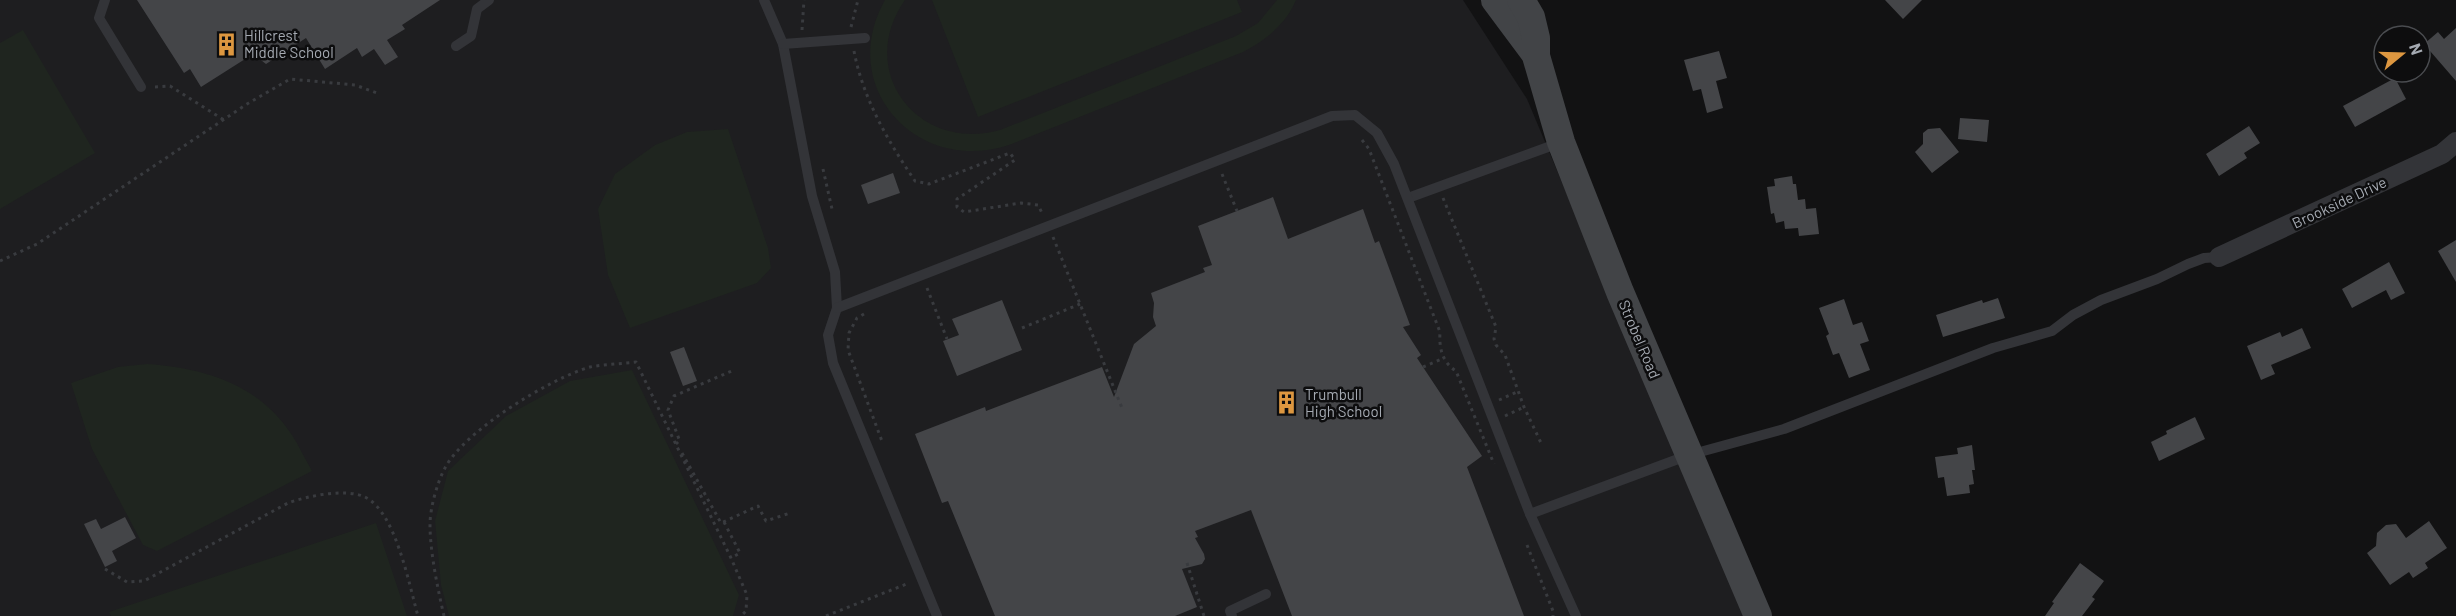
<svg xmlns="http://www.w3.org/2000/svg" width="2456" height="616" font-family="Barlow,sans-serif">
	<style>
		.built { fill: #1e1e20 }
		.green { fill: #1f251f }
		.building { fill: #444548 }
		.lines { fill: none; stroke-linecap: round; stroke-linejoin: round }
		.path { stroke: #393b3f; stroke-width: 3; stroke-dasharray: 3 4.5; stroke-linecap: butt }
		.lane { stroke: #333438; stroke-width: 10 }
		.street { stroke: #333438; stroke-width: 20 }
		.secondary { stroke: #424447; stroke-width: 28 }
		.labels { text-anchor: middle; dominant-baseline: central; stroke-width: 5; stroke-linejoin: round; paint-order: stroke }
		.poi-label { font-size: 15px; fill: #a5aab2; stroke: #0d0d0e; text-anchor: start }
		.street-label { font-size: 15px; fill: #a5aab2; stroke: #0d0d0e }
	</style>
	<rect width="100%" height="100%" fill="#121213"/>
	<path class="built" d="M0 0H1463L1527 99 1744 616H0Z"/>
	<g class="green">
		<path d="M885 0H905C855 71 918 153 1000 130L1236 36 1258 23 1277 0H1296C1286 24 1266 40 1243 52L1009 145C917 175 836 87 885 0Z"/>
		<path d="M932 0H1237L1242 12 978 117Z"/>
		<path d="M23 30 95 153 0 209V43Z"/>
		<path d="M728 129 768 248 771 268 757 283 630 328 608 275 598 209 615 174 655 145 687 132Z"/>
		<path d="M147 364C204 368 259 384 292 435 299 446 305 459 312 471L157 551 143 545 92 449 71 383 118 367Z"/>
		<path d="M632 370 739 595 733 616H449L441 585 435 521 448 471 506 416 570 381Z"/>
		<path d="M376 523 407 616H111L109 612Z"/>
	</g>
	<g class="building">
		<path d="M137 0H440L402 25 405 29 387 40 398 57 385 65 374 49 362 57 357 48 325 69 306 38 266 64 253 54 201 87 190 69 184 73Z"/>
		<path d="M1885 0H1922L1903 19Z"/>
		<path d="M2456 28V81L2424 44 2438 32 2444 39Z"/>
		<path d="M1719 51 1727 78 1716 81 1723 108 1707 113 1701 89 1693 91 1684 60Z"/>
		<path d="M2395 78 2406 99 2355 127 2343 106Z"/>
		<path d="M1960 118 1989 120 1987 142 1958 139Z"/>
		<path d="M2249 126 2260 143 2244 153 2247 158 2219 176 2206 154Z"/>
		<path d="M1940 128 1959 152 1932 173 1915 152 1923 144V133L1928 129Z"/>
		<path d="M893 173 900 193 868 204 861 185Z"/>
		<path d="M1792 176 1793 184H1796L1798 200 1805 199 1806 209 1816 208 1819 234 1799 236 1798 228 1785 229 1784 221 1776 223 1774 213 1771 214 1767 187 1775 186 1774 179Z"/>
		<path d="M1273 197 1288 239 1363 209 1375 243 1379 241 1410 325 1403 327 1421 355 1417 358 1482 456 1467 467 1524 616H1292L1251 510 1195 531 1198 537 1195 538 1204 554 1205 559 1202 564 1182 569 1197 607 1175 616H995L948 501 942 503 915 434 985 407 986 411 1102 367 1114 397 1134 344 1156 326 1153 317 1154 303 1151 293 1205 272 1203 268 1212 265 1198 226Z"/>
		<path d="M2456 240V282L2438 251Z"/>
		<path d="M2389 262 2405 293 2391 300 2386 290 2352 308 2342 289Z"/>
		<path d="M1998 298 2005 318 1943 337 1936 315 1982 300 1983 303Z"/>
		<path d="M1844 299 1853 325 1862 322 1869 341 1860 344 1870 370 1849 378 1839 353 1833 355 1826 336 1829 334 1819 308Z"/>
		<path d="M1002 300 1022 350 957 376 943 341 959 335 952 319Z"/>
		<path d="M2302 328 2311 348 2271 365 2275 374 2261 380 2247 346 2280 332 2282 337Z"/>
		<path d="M684 347 697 381 683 386 670 352Z"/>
		<path d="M2195 417 2205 439 2159 461 2151 442 2167 434 2166 431Z"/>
		<path d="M1972 445 1975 470H1972L1974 484 1969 485 1970 493 1947 496 1944 477 1938 478 1935 457 1958 454 1957 448Z"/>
		<path d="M125 517 136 538 112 551 117 561 105 567 84 524 96 519 101 529Z"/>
		<path d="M2429 521 2447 548 2425 563 2428 568 2413 578 2409 572 2390 585 2367 553 2376 546 2377 533 2386 525 2396 524 2406 538Z"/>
		<path d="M2080 563 2104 581 2092 597 2095 599 2082 616H2045L2054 603 2052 602Z"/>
	</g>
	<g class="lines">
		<g class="path">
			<path d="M851 27 858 0"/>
			<path d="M802 30 804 0"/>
			<path d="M854 51C863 99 888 141 915 181L929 184 1010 153 1015 160 957 199V207L964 212 1021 203 1038 205 1043 215"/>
			<path d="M155 87 170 86 224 120"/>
			<path d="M1362 140 1369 149 1440 332C1439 348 1442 362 1456 371L1494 464"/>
			<path d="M823 169 832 209"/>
			<path d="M1222 174 1237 211"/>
			<path d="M1443 198 1496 327 1494 339 1496 345 1505 355 1524 407 1542 445"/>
			<path d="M1053 237 1122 408"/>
			<path d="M0 261 37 244 247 104 290 79 355 85 377 93"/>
			<path d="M927 288 947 339"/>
			<path d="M864 314 857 318 849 333 848 350 883 444"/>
			<path d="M1022 328 1080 304"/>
			<path d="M1423 367 1444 358"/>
			<path d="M1499 400 1517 392"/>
			<path d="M1505 416 1524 407"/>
			<path d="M678 444 676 442 679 439 668 410 674 396 734 370"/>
			<path d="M682 453 721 523 758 506 766 521 790 513"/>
			<path d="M724 522 740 553 731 558"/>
			<path d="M1527 545 1553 611V616"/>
			<path d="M1187 563 1204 616"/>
			<path d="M105 569 127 582 144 581 288 503C307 496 346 488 365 497 396 512 409 585 418 616"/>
			<path d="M444 616C438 590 430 552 430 525 430 508 437 483 445 468 464 431 551 378 590 367 605 364 622 364 636 362L731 558 747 595 746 611 741 616"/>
			<path d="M826 616 909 583"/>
		</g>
		<g class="lane">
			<path d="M105 0 99 18 141 87"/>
			<path d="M764 0 783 44 812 196 835 272 837 308 828 335 833 363 937 616"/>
			<path d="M783 44 865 38"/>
			<path d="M456 46 471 36 477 9 489 0"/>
			<path d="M1408 198 1559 143"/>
			<path d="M837 308 1332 116 1355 115 1377 133 1394 164 1530 514"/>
			<path d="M1232 616 1230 611 1266 594"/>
			<path d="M1576 616 1530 514 1689 455 1784 429 1993 348 2052 331 2073 315 2101 300 2157 279 2188 264 2204 258 2219 257"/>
		</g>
		<path class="street" d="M2219 257 2442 154 2456 142"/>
		<g class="secondary">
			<path d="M1495 0 1533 51"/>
			<path d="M1521 0 1531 17 1536 38V56L1561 142 1620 292 1758 616"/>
		</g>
	</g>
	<defs>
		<symbol id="building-bare" viewBox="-9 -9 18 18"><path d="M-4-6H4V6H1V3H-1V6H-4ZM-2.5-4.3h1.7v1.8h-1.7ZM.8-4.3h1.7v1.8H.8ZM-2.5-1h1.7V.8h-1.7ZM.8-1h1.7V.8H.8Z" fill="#dd9740" stroke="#0d0d0e" stroke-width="2.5" paint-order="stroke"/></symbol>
	</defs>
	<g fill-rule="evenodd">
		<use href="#building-bare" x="210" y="28" width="33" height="33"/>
		<use href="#building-bare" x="1270" y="386" width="33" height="33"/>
	</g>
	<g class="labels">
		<g class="poi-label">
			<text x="244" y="35">Hillcrest<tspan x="244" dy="17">Middle School</tspan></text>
			<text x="1305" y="394">Trumbull<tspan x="1305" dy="17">High School</tspan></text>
		</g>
		<g class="street-label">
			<text transform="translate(2339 202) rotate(-25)">Brookside Drive</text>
			<text transform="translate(1640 339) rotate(67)">Strobel Road</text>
		</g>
	</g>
	<g transform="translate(2402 54) rotate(71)"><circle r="28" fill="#0d0d0e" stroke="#4a4c50" stroke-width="1.5"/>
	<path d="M0-4.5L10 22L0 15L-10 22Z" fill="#dd9740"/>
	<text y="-9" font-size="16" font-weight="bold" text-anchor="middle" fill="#a5aab2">N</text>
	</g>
</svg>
